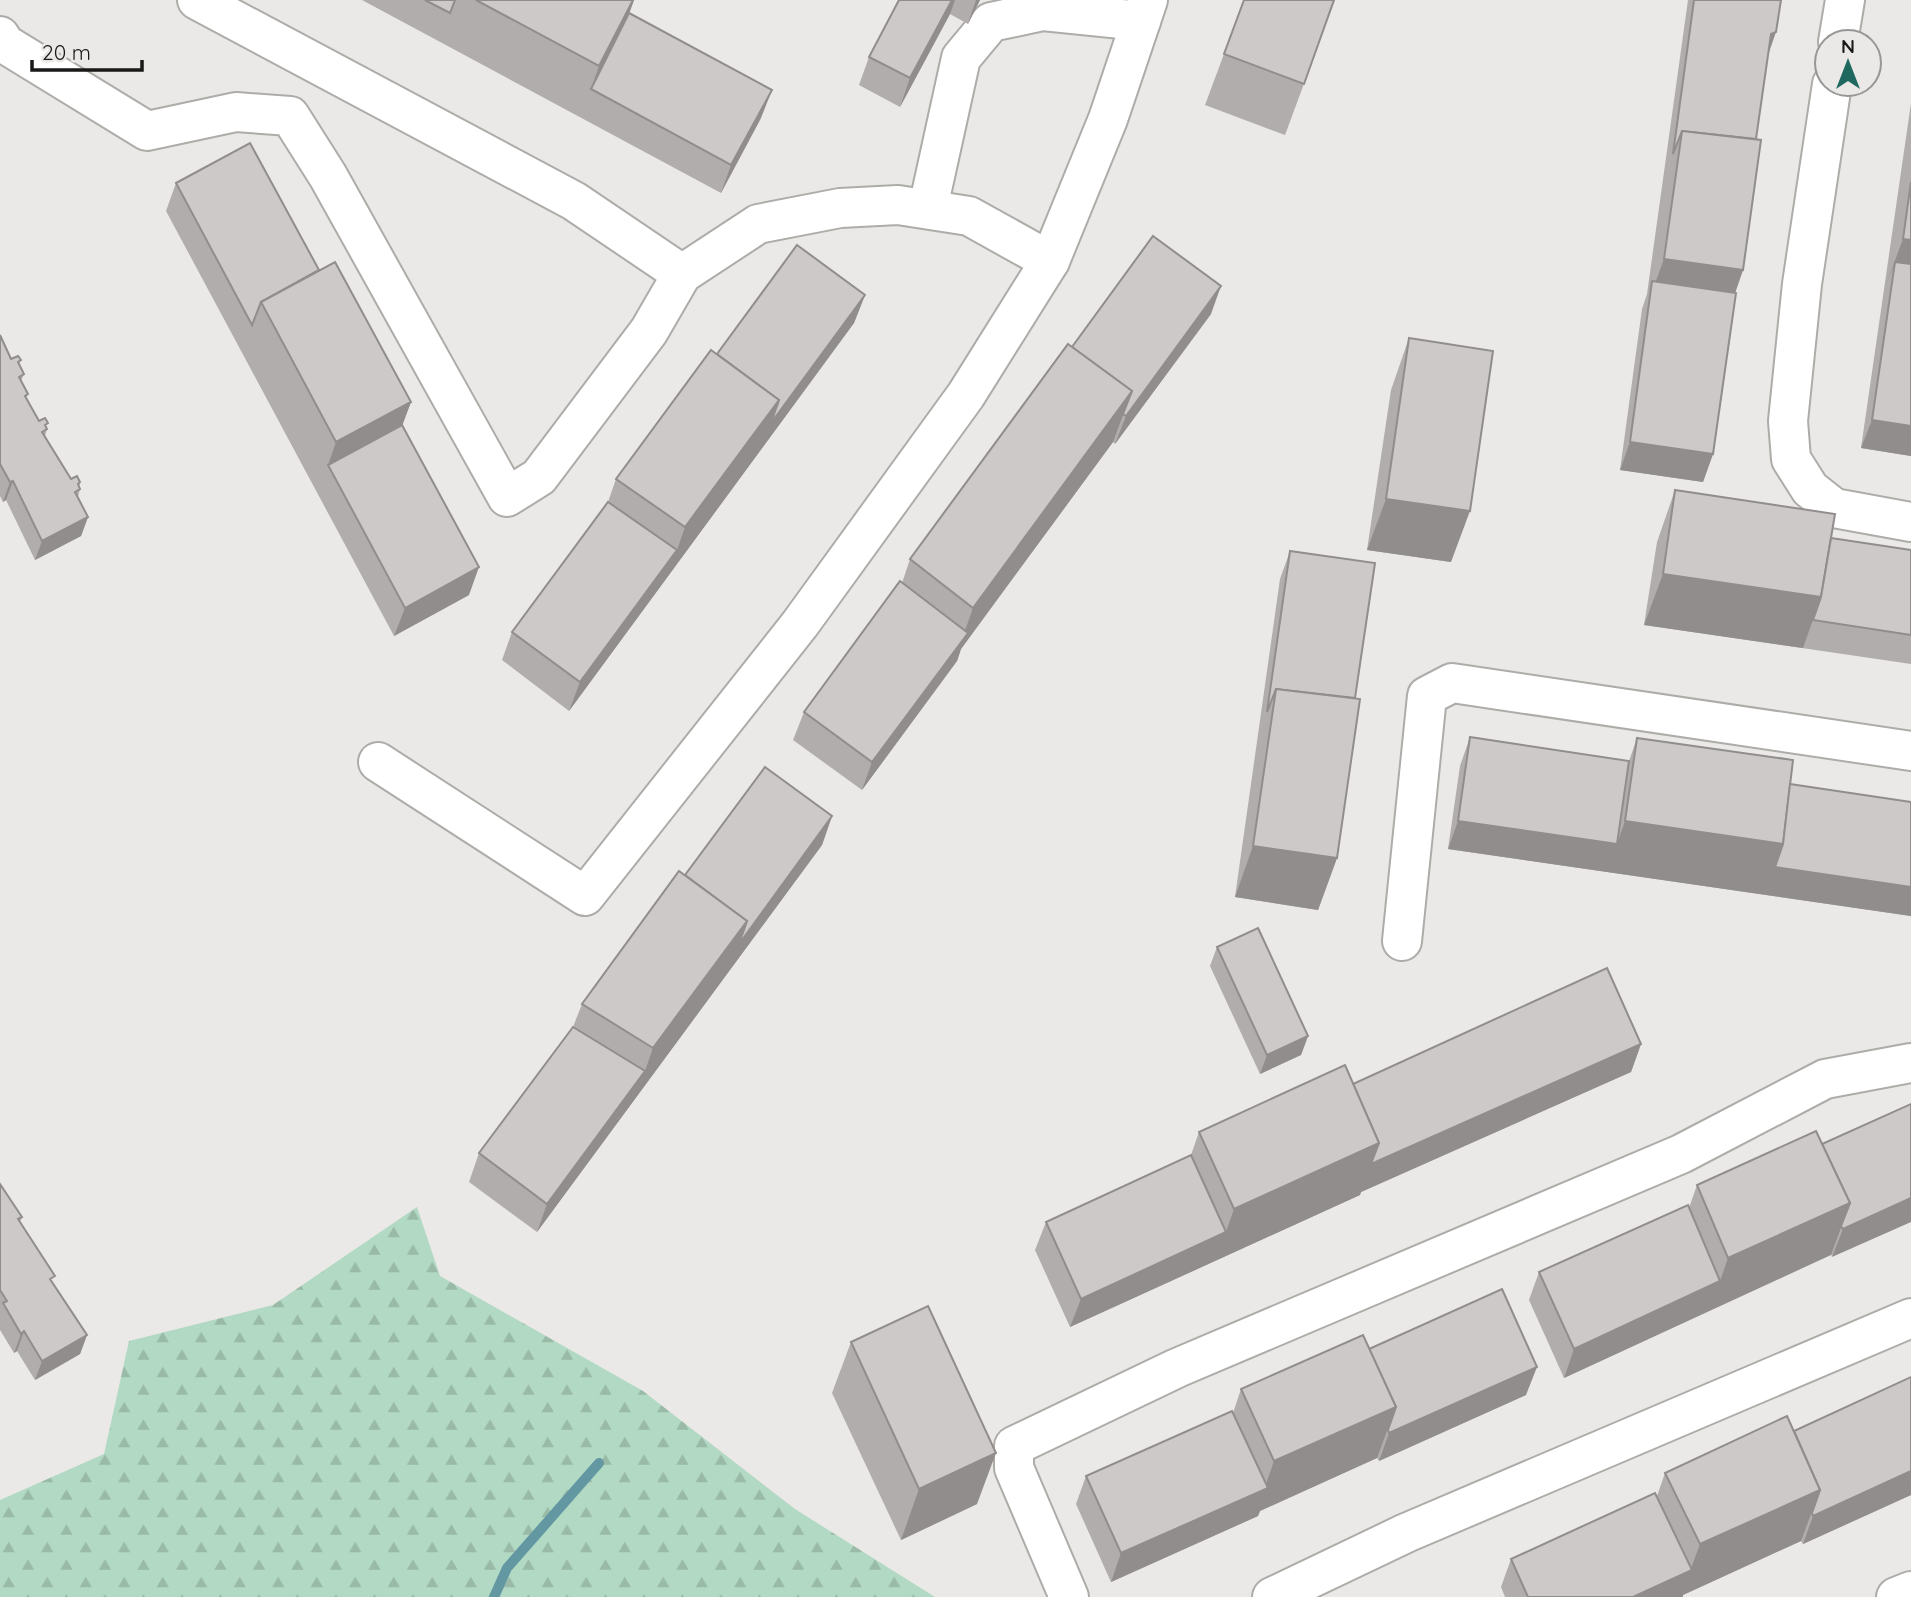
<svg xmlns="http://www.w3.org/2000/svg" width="1911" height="1597" font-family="Quicksand,sans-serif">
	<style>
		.forest { fill: url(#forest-firs) }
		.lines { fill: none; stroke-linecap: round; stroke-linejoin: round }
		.stream { stroke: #6398a3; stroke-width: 10 }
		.minor-casing { stroke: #aeaca9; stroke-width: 42 }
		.minor { stroke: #fff; stroke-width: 38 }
		.wall { fill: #b0adac }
		.shaded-wall { fill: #908d8c }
		.building { fill: #cdc9c8; stroke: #908d8c; stroke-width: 2 }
	</style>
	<defs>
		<pattern id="forest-firs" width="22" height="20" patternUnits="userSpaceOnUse" patternTransform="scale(1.75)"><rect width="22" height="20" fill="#b1d9c3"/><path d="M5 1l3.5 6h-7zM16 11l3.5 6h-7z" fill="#98baa7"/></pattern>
	</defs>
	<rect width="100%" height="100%" fill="#ebe9e7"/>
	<path class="forest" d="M417 1207 440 1276 643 1391 795 1509 935 1597H0V1500L104 1454 129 1341 273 1305Z"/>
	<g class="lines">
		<path class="stream" d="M494 1597 507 1568 599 1463"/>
		<defs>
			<g id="minor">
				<path d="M0 36 5 44 147 131 236 112 290 116 328 176 507 497 539 477 649 331 682 274 574 201 197 0"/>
				<path d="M1838 42 1845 0"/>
				<path d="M1832 84 1802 284 1788 421 1791 459 1810 489 1834 508 1911 522"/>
				<path d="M928 208 961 58 991 22 1043 11 1141 21"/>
				<path d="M682 274 758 224 840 208 898 205 969 216 1050 261"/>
				<path d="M378 762 585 896 800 624 966 395 1050 261 1108 119 1148 0"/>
				<path d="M1402 941 1427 696 1452 683 1911 751"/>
				<path d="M1069 1597 1014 1468V1446L1177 1368 1681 1154 1825 1079 1911 1063"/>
				<path d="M1272 1597 1406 1533 1911 1318"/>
				<path d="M1896 1597 1911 1591"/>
			</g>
		</defs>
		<use href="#minor" class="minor-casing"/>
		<use href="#minor" class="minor"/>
	</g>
	<g class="wall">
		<path d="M362 0H634L629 13 761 118 721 193Z"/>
		<path d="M899 0H980L968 24 950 14 900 107 859 85 869 57Z"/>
		<path d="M1335 0 1285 135 1205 105 1224 54Z"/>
		<path d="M1688 0H1781L1768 55 1756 139 1743 270 1735 293 1713 454 1703 482 1620 470 1642 309 1647 294Z"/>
		<path d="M1911 103V456L1861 448Z"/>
		<path d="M176 183 319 270 411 402 402 425 469 595 394 636 166 211Z"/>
		<path d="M865 295 854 323 569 711 502 660 512 632 608 502 616 479 717 354Z"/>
		<path d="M1211 314 1115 444 1113 442 961 649 957 661 862 790 793 740 804 712 902 583 910 559 1072 347Z"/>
		<path d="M0 335 11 359 21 360 19 364 24 374 21 381 28 394 26 398 39 421 47 429 45 436 71 479 80 482 79 487 80 489 78 497 88 517 81 536 35 560 6 500 3 502 0 496Z"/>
		<path d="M1409 338 1451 562 1367 550 1391 390Z"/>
		<path d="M1675 490 1831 538 1911 550V664L1644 625 1657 542Z"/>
		<path d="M1290 551 1355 698 1337 858 1318 910 1235 897 1280 579Z"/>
		<path d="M1470 737 1629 761 1637 738 1790 784 1911 802V916L1448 849 1460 766Z"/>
		<path d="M832 816 822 845 537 1232 469 1182 479 1153 573 1027 582 1004 685 875Z"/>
		<path d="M1217 947 1308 1036 1301 1055 1260 1074 1210 966Z"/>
		<path d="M1641 1044 1631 1072 1361 1192 1360 1195 1070 1327 1035 1250 1046 1222 1191 1155 1199 1132 1353 1084Z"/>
		<path d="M1911 1104 1832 1257 1831 1254 1564 1378 1529 1300 1539 1272 1689 1208 1697 1185 1822 1144Z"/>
		<path d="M0 1184 22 1217 20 1222 52 1282 87 1335 80 1354 35 1380 17 1351 14 1353 0 1330Z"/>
		<path d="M851 1342 977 1504 901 1540 832 1393Z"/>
		<path d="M1369 1349 1526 1395 1379 1461 1377 1458 1260 1511 1258 1516 1111 1582 1076 1504 1086 1476 1233 1413 1241 1389Z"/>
		<path d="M1911 1377V1495L1803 1544 1801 1541 1683 1595V1597H1505L1501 1587 1511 1559 1657 1496 1665 1473 1794 1431Z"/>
	</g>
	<g class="shaded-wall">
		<path d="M633 0H634L619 42 591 89 599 66Z"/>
		<path d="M952 0H955L950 14 900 107 910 78Z"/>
		<path d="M976 0H980L968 24Z"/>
		<path d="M1776 32 1766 61 1771 34Z"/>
		<path d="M772 90 761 118 721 193 731 165Z"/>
		<path d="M1903 239 1911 240V294L1895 262 1884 290Z"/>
		<path d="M1664 259 1743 270 1725 322 1650 297Z"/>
		<path d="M1221 286 1211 314 1115 444 1126 416Z"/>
		<path d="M865 295 854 323 569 711 580 682 677 550 685 527 779 400Z"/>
		<path d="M1132 391 1113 442 961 649 957 661 862 790 872 762 961 642 973 608Z"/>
		<path d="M411 402 392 453 328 465 336 442Z"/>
		<path d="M1872 420 1911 426V456L1861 448Z"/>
		<path d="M1630 442 1713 454 1703 482 1620 470Z"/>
		<path d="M13 481 6 500 3 502 10 482Z"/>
		<path d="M1386 499 1470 511 1451 562 1367 550Z"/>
		<path d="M88 517 81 536 35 560 42 541Z"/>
		<path d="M479 567 469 595 394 636 405 608Z"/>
		<path d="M1663 574 1821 597 1803 648 1644 625Z"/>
		<path d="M832 816 822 845 537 1232 547 1204 645 1071 653 1048 747 921Z"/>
		<path d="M1458 821 1617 844 1625 821 1783 844 1911 887V916L1448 849Z"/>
		<path d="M1253 846 1337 858 1318 910 1235 897Z"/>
		<path d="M1308 1036 1301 1055 1260 1074 1267 1055Z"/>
		<path d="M1641 1044 1631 1072 1361 1192 1360 1195 1070 1327 1081 1299 1226 1232 1234 1209 1379 1143Z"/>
		<path d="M1911 1198V1222L1832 1257 1843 1229Z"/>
		<path d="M1850 1203 1831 1255 1564 1378 1574 1349 1720 1281 1728 1258Z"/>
		<path d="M24 1331 17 1351 14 1353 21 1334Z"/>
		<path d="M87 1335 80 1354 35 1380 42 1361Z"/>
		<path d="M1537 1367 1526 1395 1379 1461 1389 1433Z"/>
		<path d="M1396 1407 1377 1458 1260 1511 1258 1516 1111 1582 1121 1553 1264 1490 1274 1461Z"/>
		<path d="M996 1453 977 1504 901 1540 919 1489Z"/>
		<path d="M1911 1471V1495L1803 1544 1813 1516Z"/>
		<path d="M1820 1490 1801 1541 1683 1595V1597H1633L1690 1571 1700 1544Z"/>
	</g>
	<g class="building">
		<path d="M425 0H455L450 13Z"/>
		<path d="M476 0H633L599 66Z"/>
		<path d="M899 0H952L910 78 869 57Z"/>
		<path d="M1244 0H1334L1304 84 1224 54Z"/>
		<path d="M1694 0H1781L1776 32 1771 34 1756 139 1682 131 1673 154Z"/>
		<path d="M629 13 772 90 731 165 591 89Z"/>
		<path d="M1682 131 1761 140 1743 270 1664 259Z"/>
		<path d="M250 143 319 270 261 302 252 325 176 183Z"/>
		<path d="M1911 182V240L1903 239Z"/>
		<path d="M1153 236 1221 286 1126 416 1123 414 1132 391 1072 347Z"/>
		<path d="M797 245 865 295 771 423 779 400 717 354Z"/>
		<path d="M335 262 411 402 336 442 261 302Z"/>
		<path d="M1895 262 1911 264V426L1872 420Z"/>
		<path d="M1652 281 1736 293 1713 454 1630 442Z"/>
		<path d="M0 335 11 359 18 356 21 360 18 362 24 374 19 377 28 394 25 396 39 421 45 418 48 423 45 425 47 429 42 432 71 479 77 476 80 482 78 484 80 489 75 492 88 517 42 541 13 481 10 482 0 464Z"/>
		<path d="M1409 338 1493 351 1470 511 1386 499Z"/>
		<path d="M1068 344 1132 391 973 608 910 559Z"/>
		<path d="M711 350 779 400 685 527 616 479Z"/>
		<path d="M402 425 479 567 405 608 328 465Z"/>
		<path d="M1675 490 1835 514 1821 597 1663 574Z"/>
		<path d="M608 502 677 550 580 682 512 632Z"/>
		<path d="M1831 538 1911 550V635L1813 620 1821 597Z"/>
		<path d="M1290 551 1375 563 1355 698 1276 689 1267 712Z"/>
		<path d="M900 581 968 633 872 762 804 712Z"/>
		<path d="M1276 689 1360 699 1337 858 1253 846Z"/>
		<path d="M1470 737 1629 761 1617 844 1458 821Z"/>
		<path d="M1637 738 1793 760 1783 844 1625 821Z"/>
		<path d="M765 767 832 816 739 944 747 921 685 875Z"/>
		<path d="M1790 784 1911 802V887L1775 867 1783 844Z"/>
		<path d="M679 871 747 921 653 1048 582 1004Z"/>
		<path d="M1258 928 1308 1036 1267 1055 1217 947Z"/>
		<path d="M1607 968 1641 1044 1371 1164 1379 1143 1353 1084Z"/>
		<path d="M573 1027 645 1071 547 1204 479 1153Z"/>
		<path d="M1345 1065 1379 1143 1234 1209 1199 1132Z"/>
		<path d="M1911 1104V1198L1843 1229 1841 1226 1850 1203 1822 1144Z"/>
		<path d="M1816 1131 1850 1203 1728 1258 1697 1185Z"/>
		<path d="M1191 1155 1226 1232 1081 1299 1046 1222Z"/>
		<path d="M0 1184 22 1217 18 1219 55 1276 50 1279 87 1335 42 1361 24 1331 21 1334 3 1303 7 1301 0 1290Z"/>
		<path d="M1688 1205 1720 1281 1574 1349 1539 1272Z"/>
		<path d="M1502 1289 1537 1367 1389 1433 1388 1430 1396 1407 1369 1349Z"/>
		<path d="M928 1306 996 1453 919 1489 851 1342Z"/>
		<path d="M1363 1335 1396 1407 1274 1461 1241 1389Z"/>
		<path d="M1911 1377V1471L1813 1516 1812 1513 1820 1490 1794 1431Z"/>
		<path d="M1232 1411 1268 1488 1121 1553 1086 1476Z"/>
		<path d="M1787 1416 1820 1490 1700 1544 1665 1473Z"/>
		<path d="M1655 1493 1692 1570 1633 1597H1528L1511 1559Z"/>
	</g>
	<g transform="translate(1848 63)"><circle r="33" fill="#ebe9e7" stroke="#979694" stroke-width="2"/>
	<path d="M0-5L12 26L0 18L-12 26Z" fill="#1e685f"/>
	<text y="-10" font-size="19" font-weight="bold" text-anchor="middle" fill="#191918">N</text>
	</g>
	<path d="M32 60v10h110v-10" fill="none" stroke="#191918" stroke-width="3.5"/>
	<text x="42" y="60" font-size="21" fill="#191918" stroke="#ebe9e7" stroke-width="5" paint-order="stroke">20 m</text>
</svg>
